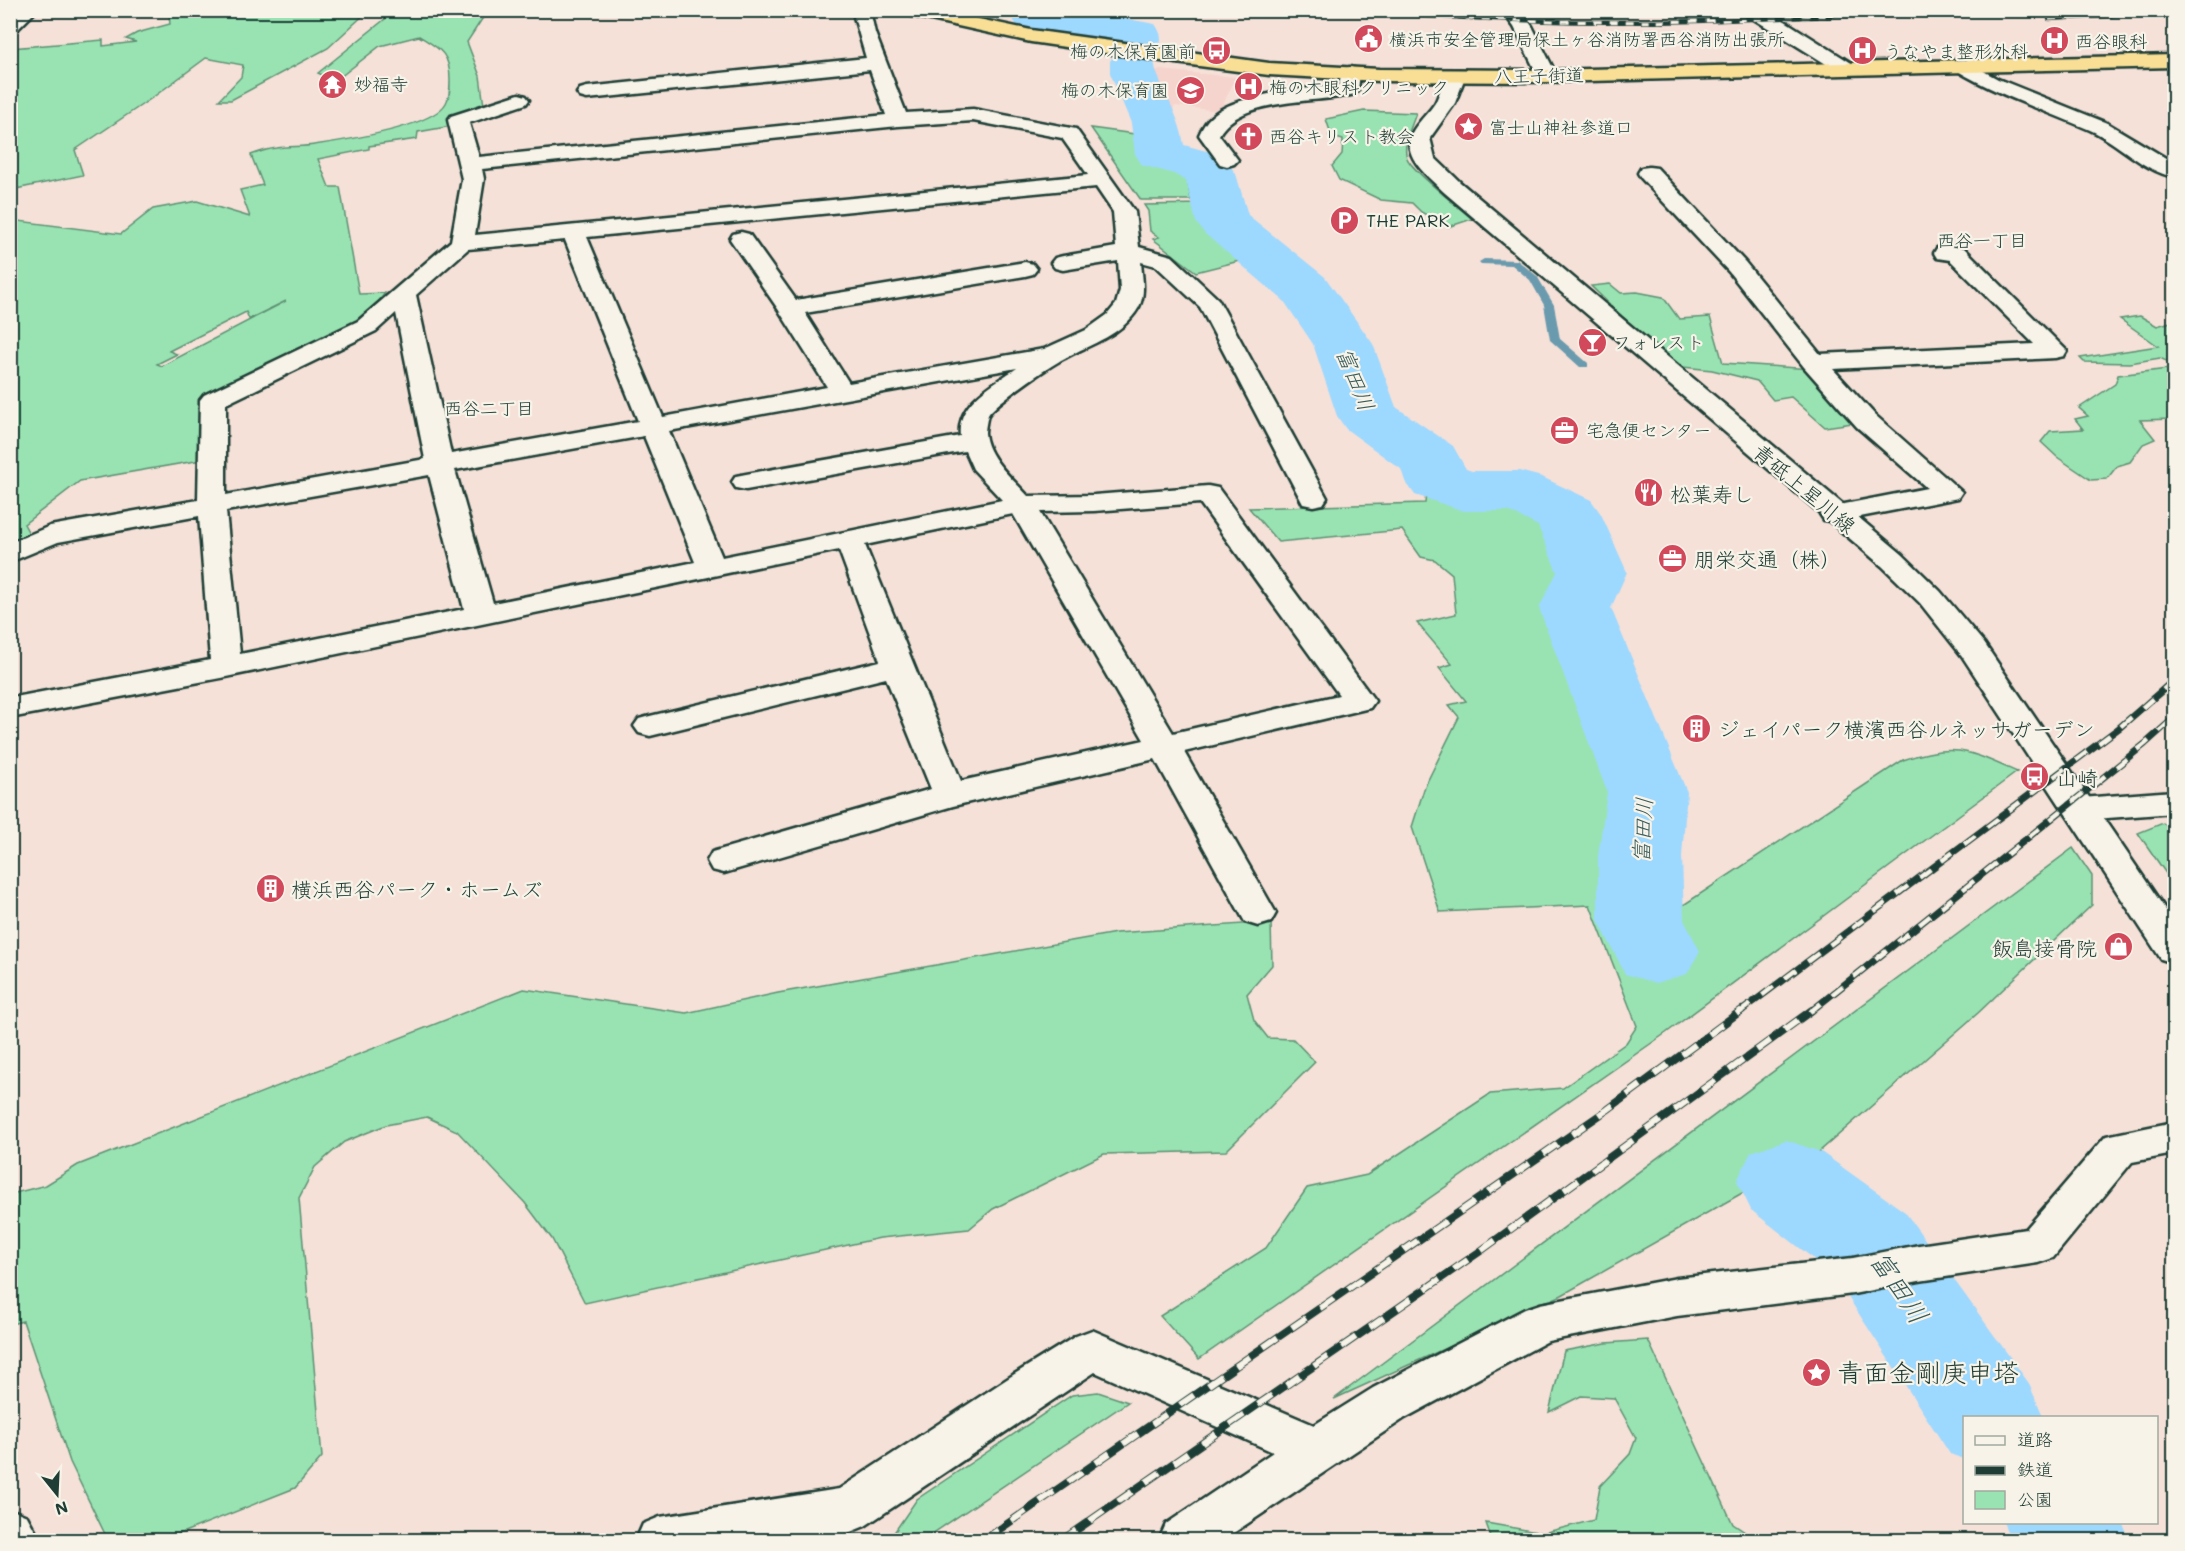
<svg xmlns="http://www.w3.org/2000/svg" width="2185" height="1551" font-family="Mali,'Klee One',sans-serif">
	<style>
		.built { fill: #f5d4cd }
		.green { fill: #99e3b2; stroke: #5c9073; stroke-width: 1.5; fill-rule: evenodd }
		.lines { fill: none; stroke-linecap: round; stroke-linejoin: round }
		.stream { fill: #6b9aad; fill-rule: evenodd }
		.river { fill: #9dd8fe; fill-rule: evenodd }
		.street-casing { stroke: #1f3d34; stroke-width: 5 }
		.secondary-casing { stroke: #1f3d34; stroke-width: 5 }
		.highway-casing { stroke: #1f3d34; stroke-width: 5 }
		.street { fill: #f7f3e8; fill-rule: evenodd }
		.secondary { fill: #f7f3e8; fill-rule: evenodd }
		.highway { fill: #f9df96; fill-rule: evenodd }
		.rail-far2-casing { stroke: #1f3d34; stroke-width: 4.5 }
		.rail-far1-casing { stroke: #1f3d34; stroke-width: 7 }
		.rail-casing { stroke: #1f3d34; stroke-width: 8 }
		.rail-far2 { stroke: #f7f3e8; stroke-width: 3; stroke-dasharray: 8; stroke-linecap: butt }
		.rail-far1 { stroke: #f7f3e8; stroke-width: 4.5; stroke-dasharray: 14; stroke-linecap: butt }
		.rail { stroke: #f7f3e8; stroke-width: 6; stroke-dasharray: 17; stroke-linecap: butt }
		.labels { text-anchor: middle; dominant-baseline: central; stroke-width: 4.5; stroke-linejoin: round; paint-order: stroke }
		.far-poi-label { font-size: 18px; fill: #1f3d34; stroke: #f7f3e8; text-anchor: start }
		.far-street-label { font-size: 18px; fill: #1f3d34; stroke: #f7f3e8 }
		.far-neighbourhood-label { font-size: 18px; fill: #1f3d34; stroke: #f7f3e8 }
		.street-label { font-size: 21px; fill: #1f3d34; stroke: #f7f3e8 }
		.poi-label { font-size: 21px; fill: #1f3d34; stroke: #f7f3e8; text-anchor: start }
		.water-label { font-size: 22px; font-style: italic; fill: #385c5c; stroke: #f7f3e8 }
		.near-poi-label { font-size: 26px; fill: #1f3d34; stroke: #f7f3e8; text-anchor: start }
		.near-water-label { font-size: 27px; font-style: italic; fill: #385c5c; stroke: #f7f3e8 }
	</style>
	<rect width="100%" height="100%" fill="#f6e1d8"/>
	<filter id="ink" filterUnits="userSpaceOnUse"><feTurbulence type="fractalNoise" baseFrequency=".0167" numOctaves="2"/><feDisplacementMap in="SourceGraphic" scale="12" xChannelSelector="R" yChannelSelector="G"/><feConvolveMatrix kernelMatrix="1 2 1 2 8 2 1 2 1" color-interpolation-filters="sRGB"/></filter>
	<g filter="url(#ink)">
		<path class="built" d="M1149 69 1236 77 1220 111 1175 106 1173 110 1157 108 1143 74Z"/>
		<g class="green">
			<path d="M201 10 368 11 328 48 231 100H219L241 77 243 65 206 58 152 98 75 150 83 175 11 190V48L103 40V46L136 42 126 39 137 33 170 24 169 15Z"/>
			<path d="M395 11H491L482 19 467 42 480 76 484 106 452 126 418 132 417 139 369 146V149L318 159 329 187H340L359 294 385 293 361 324 206 398 201 460 80 481 24 524 30 535 11 545V220L121 234 153 209 197 201 250 217 240 190 263 185 251 155C259 152 268 149 277 148 289 146 302 147 314 145 341 141 433 127 446 103 450 96 450 88 450 80 450 53 440 49 419 36L380 46 335 81 318 73ZM286 301 162 366 157 364 177 354 169 351 246 312 249 319Z"/>
			<path d="M1364 111 1416 113C1412 126 1402 144 1407 158 1412 171 1460 208 1472 219L1448 227 1421 212 1412 203 1381 200 1339 180 1332 166 1342 154 1343 140 1329 136 1330 131 1326 119Z"/>
			<path d="M1091 128 1142 135 1145 140 1139 142 1153 157V161L1196 173 1187 179 1191 200H1141Z"/>
			<path d="M1207 176 1218 226 1251 258 1196 272 1153 239 1159 237 1150 231 1148 211 1144 205 1203 204 1198 180Z"/>
			<path d="M1610 284 1621 293 1637 292 1663 297 1679 319 1710 317 1723 363 1812 369 1860 422 1825 427 1791 397 1773 400 1757 381 1712 370 1673 366 1591 286Z"/>
			<path d="M2140 316 2157 326 2174 321V419L2140 420 2155 439 2143 444 2130 462 2117 466 2107 479 2091 480 2057 457 2041 442 2050 431 2083 429 2075 419 2088 416 2079 408 2115 384 2118 375 2168 369 2171 363 2160 358 2130 363 2084 362 2080 358 2158 346 2120 319Z"/>
			<path d="M1427 483 1454 494 1519 497 1556 515 1584 570 1569 607 1638 795 1625 842V886L1610 905 1621 919 1685 904 1903 760C1954 742 1970 751 2017 772L1666 1033 1199 1359 1160 1316 1266 1248 1307 1188 1367 1175 1490 1094 1563 1088 1626 1043 1637 1026 1590 905 1440 912 1412 827 1425 786 1459 717 1449 705 1466 701 1439 668 1452 664 1417 623 1456 614 1452 574 1435 560 1421 557 1402 530 1278 542 1249 508 1425 503Z"/>
			<path d="M2163 823 2168 827 2174 826V885L2138 833Z"/>
			<path d="M2073 848 2092 876V905L1978 1013 1797 1171 1751 1188 1562 1295 1334 1399Z"/>
			<path d="M1271 922 1272 965 1247 994 1254 1020 1268 1038 1293 1039 1315 1062 1226 1151 1104 1154 993 1209 969 1229 880 1238 585 1303 552 1239 525 1203 457 1131 427 1117 386 1125 344 1142 315 1167 299 1198 322 1457 295 1488 164 1540H122L105 1534 70 1462 23 1321 11 1324V1194L46 1185 78 1165 524 989 686 1013 778 993 1116 933Z"/>
			<path d="M1648 1340 1733 1524 1757 1540H1492L1486 1523 1543 1533 1594 1520 1600 1486 1630 1454 1636 1438 1614 1398 1581 1396 1549 1412 1564 1351 1606 1343Z"/>
			<path d="M1098 1392 1128 1402 923 1540H889L917 1499 1072 1395Z"/>
		</g>
		<g class="lines">
			<path class="stream" d="M1484 259 1517 260 1537 276 1554 305 1560 339 1588 363V367H1580L1550 340 1544 305 1530 280 1512 265 1481 264 1479 262Z"/>
			<g class="river">
				<path d="M1005 10H1079L1155 24C1163 36 1163 41 1155 53L1151 54C1156 62 1154 68 1158 76 1168 101 1180 118 1184 145L1210 152 1228 163 1236 174 1248 215 1325 277 1373 344 1396 407 1453 446 1466 469 1472 471H1519L1542 477 1591 500 1601 514 1627 572 1611 608 1687 792 1682 856 1684 920 1700 951 1687 974 1656 983 1625 974 1598 920V856L1607 792 1539 608 1557 572 1538 526 1508 511H1464L1415 495 1405 481 1401 469 1346 429 1337 416 1313 344 1284 301 1204 233 1196 222 1186 181 1174 174 1142 165 1135 154 1131 123 1110 73V61L1117 51 1121 50 1117 44 1017 25Z"/>
				<path d="M1786 1140 1821 1152 1905 1212 2028 1382 2044 1418H1964V1459L1950 1454 1833 1274 1751 1210 1737 1181 1751 1152Z"/>
				<path d="M2003 1522H2122L2130 1540H2011Z"/>
			</g>
			<defs>
				<g id="street">
					<path d="M17 10H37L17 30 10 31V16Z"/>
					<path d="M103 10H121V11L118 15H106Z"/>
					<path d="M852 10H870L875 33 906 113 973 109 1076 129 1135 212 1139 247 1172 256 1218 299 1327 498 1323 504 1313 506 1303 504 1200 307 1156 266 1141 262C1142 277 1146 293 1139 307 1123 335 1092 343 1065 358 1051 365 995 403 988 415 987 418 985 429 985 433 987 458 1012 478 1028 496L1094 495 1208 486 1218 488 1375 701 1370 708 1184 752 1276 913 1271 922 1258 926 1245 922 1155 759 953 806 724 873 712 870 707 861 712 852 931 789 886 678 650 736 639 733 634 726 639 719 650 716 880 661 839 550 226 677 10 718V698L210 660 199 516 58 542 10 562V543L50 526 198 500 200 400 204 395 358 321 451 241 462 179 448 120 451 116 519 94 526 96 529 100 526 104 469 123 479 157 886 115 870 70 587 99 580 97 577 93 580 89 587 87 866 58ZM973 121 1062 138 1088 175 475 235 484 179 482 169 898 126ZM1096 187 1113 212 1116 247 1063 256 1055 258 1051 263 1055 268 1063 270 1118 261 1120 290 1116 304 1107 315 1086 330 1044 349 849 383 805 313 1025 276 1033 274 1037 269 1033 264 1025 262 796 300 749 234 741 232 733 234 730 239 778 309 827 387 663 417 587 237ZM565 240 638 421 451 454 416 295 468 249ZM396 313 425 459 226 495V404L376 331ZM1017 368C993 384 956 403 960 436L746 474 736 476 732 482 736 488 746 490 965 451 973 469 1002 500 722 557 669 431ZM644 436 695 562 493 603 455 470ZM429 475 464 609 240 654 226 511ZM1200 503 1339 695 1173 733 1040 512 1094 511ZM1013 514 1144 740 961 781 865 545Z"/>
					<path d="M1501 10H1520L1532 26 1557 76 1554 80H1540L1514 27Z"/>
					<path d="M1739 10H1763L1785 21 1853 64 1856 68 1853 72H1839Z"/>
					<path d="M1963 60 1998 79 2107 123 2174 163V177C2143 171 2119 143 2090 130 2045 110 1999 96 1956 70L1953 66 1956 62Z"/>
					<path d="M1350 67 1357 69 1360 73 1358 90 1355 94C1317 104 1241 96 1219 135L1238 160 1234 164 1227 166 1220 164 1199 135C1202 128 1206 121 1212 116 1237 93 1305 89 1339 85L1343 69Z"/>
					<path d="M1649 167 1657 168 1745 262 1820 354 2034 344 1950 260 1937 258 1934 253 1937 248 1945 246 1964 248 2067 351 2064 356 2055 358 1833 369 1875 415 1962 492 1958 498 1948 500 1834 522 1824 520 1820 514 1824 508 1927 488 1857 427 1804 367 1729 272 1641 178 1638 173 1641 168Z"/>
					<path d="M2174 791V813L2081 820 2069 817 2064 809 2069 801 2081 798Z"/>
					<path d="M2174 1122V1154L2132 1162 2053 1258 2038 1263 1919 1281 1853 1294 1677 1316 1548 1341 1405 1418 1223 1540H1159L1166 1524 1273 1452 1095 1372 865 1526 848 1533 800 1540H636L643 1524 660 1517 839 1489 1013 1375 1076 1336 1092 1330 1314 1425 1373 1388 1525 1309 1540 1304 1677 1278 1853 1258 1919 1245 2026 1229 2106 1136Z"/>
					<path d="M10 1509 27 1516 40 1540H10Z"/>
				</g>
				<path id="secondary" d="M1455 71 1462 73 1465 77 1455 103 1430 138 1435 158 1461 183 1902 554 1940 591 1984 643 2174 922V963L2161 959 1962 656 1920 603 1882 566 1445 193C1432 180 1405 160 1410 139 1412 127 1428 114 1435 103 1440 94 1442 82 1448 73Z"/>
				<path id="highway" d="M899 10H936L1031 30 1269 63 1379 69 1547 70 2174 55V67L1547 82 1379 81 1269 75 1168 62 1031 42 908 15Z"/>
			</defs>
			<use href="#street" class="street-casing"/>
			<use href="#secondary" class="secondary-casing"/>
			<use href="#highway" class="highway-casing"/>
			<use href="#street" class="street"/>
			<use href="#secondary" class="secondary"/>
			<use href="#highway" class="highway"/>
			<defs>
				<g id="rail-far2">
					<path d="M1338 10C1457 19 1576 24 1696 21 1800 18 1904 14 2008 10"/>
					<path d="M2049 19 2174 12"/>
				</g>
				<g id="rail-far1">
					<path d="M1740 1012 2119 728 2174 680"/>
					<path d="M1810 1012 2145 744 2174 718"/>
				</g>
				<g id="rail">
					<path d="M984 1540 1607 1110 1742 1010"/>
					<path d="M1062 1540 1482 1250 1812 1010"/>
				</g>
			</defs>
			<use href="#rail-far2" class="rail-far2-casing"/>
			<use href="#rail-far1" class="rail-far1-casing"/>
			<use href="#rail" class="rail-casing"/>
			<use href="#rail-far2" class="rail-far2"/>
			<use href="#rail-far1" class="rail-far1"/>
			<use href="#rail" class="rail"/>
		</g>
	</g>
	<defs>
		<symbol id="civic-disc" viewBox="-11 -11 22 22"><circle r="9.5" fill="#d1495b" stroke="#f7f3e8"/><path d="M-.6-6.5H3V-4.5H.6V-3L4-1V1h2V6H-6V1h2V-1L-.6-3ZM-1.2 2.5V6h2.4V2.5Z" fill="#fff"/></symbol>
		<symbol id="hospital-disc" viewBox="-11 -11 22 22"><circle r="9.5" fill="#d1495b" stroke="#f7f3e8"/><path d="M-5-5h3v3.5h4V-5h3V5h-3V1.5h-4V5h-3Z" fill="#fff"/></symbol>
		<symbol id="bus-disc" viewBox="-11 -11 22 22"><circle r="9.5" fill="#d1495b" stroke="#f7f3e8"/><path d="M-5-6H5V4H4V6H2V4H-2V6H-4V4H-5ZM-3.5-4V0h7V-4ZM-3.5 1.2v1.5H-2V1.2ZM2 1.2v1.5H3.5V1.2Z" fill="#fff"/></symbol>
		<symbol id="temple-disc" viewBox="-11 -11 22 22"><circle r="9.5" fill="#d1495b" stroke="#f7f3e8"/><path d="M0-6L5-2H3V0L6.5 2.5H4V6H1.5V3h-3V6H-4V2.5H-6.5L-3 0V-2H-5Z" fill="#fff"/></symbol>
		<symbol id="school-disc" viewBox="-11 -11 22 22"><circle r="9.5" fill="#d1495b" stroke="#f7f3e8"/><path d="M0-5L7-2L0 1L-7-2ZM-4 1L0 2.5L4 1V4Q0 6-4 4Z" fill="#fff"/></symbol>
		<symbol id="sight-disc" viewBox="-11 -11 22 22"><circle r="9.5" fill="#d1495b" stroke="#f7f3e8"/><path d="M0-6L1.8-2.2L6-1.7L2.9 1.2L3.7 5.4L0 3.3L-3.7 5.4L-2.9 1.2L-6-1.7L-1.8-2.2Z" fill="#fff"/></symbol>
		<symbol id="church-disc" viewBox="-11 -11 22 22"><circle r="9.5" fill="#d1495b" stroke="#f7f3e8"/><path d="M-1.2-6h2.4v3.5h3.3v2.4h-3.3V6h-2.4V-.1h-3.3v-2.4h3.3Z" fill="#fff"/></symbol>
		<symbol id="parking-disc" viewBox="-11 -11 22 22"><circle r="9.5" fill="#d1495b" stroke="#f7f3e8"/><path d="M-3.5-5.5H1a3.5 3.5 0 0 1 0 7H-1V5.5H-3.5ZM-1-3.4V-.6H.8a1.4 1.4 0 0 0 0-2.8Z" fill="#fff"/></symbol>
		<symbol id="bar-disc" viewBox="-11 -11 22 22"><circle r="9.5" fill="#d1495b" stroke="#f7f3e8"/><path d="M-6-5H6L.8 .8V4.5H3.5V6h-7V4.5H-.8V.8Z" fill="#fff"/></symbol>
		<symbol id="office-disc" viewBox="-11 -11 22 22"><circle r="9.5" fill="#d1495b" stroke="#f7f3e8"/><path d="M-6-3h4V-5.5h4V-3h4V5H-6ZM-1-4.5V-3h2v-1.5ZM-6 0V1H6V0Z" fill="#fff"/></symbol>
		<symbol id="restaurant-disc" viewBox="-11 -11 22 22"><circle r="9.5" fill="#d1495b" stroke="#f7f3e8"/><path d="M-5-6h1v4h1v-4h1v4h1v-4h1v5L-1.5 .5V6h-2V.5L-5-1ZM5-6V6H3V1.5H1.5Q1.5-4 5-6Z" fill="#fff"/></symbol>
		<symbol id="building-disc" viewBox="-11 -11 22 22"><circle r="9.5" fill="#d1495b" stroke="#f7f3e8"/><path d="M-4-6H4V6H1V3H-1V6H-4ZM-2.5-4.3h1.7v1.8h-1.7ZM.8-4.3h1.7v1.8H.8ZM-2.5-1h1.7V.8h-1.7ZM.8-1h1.7V.8H.8Z" fill="#fff"/></symbol>
		<symbol id="shop-disc" viewBox="-11 -11 22 22"><circle r="9.5" fill="#d1495b" stroke="#f7f3e8"/><path d="M-5-2.5h2.3a2.7 3.5 0 0 1 5.4 0H5L5.5 6h-11ZM-1.5-2.5h3a1.5 2.3 0 0 0-3 0Z" fill="#fff"/></symbol>
	</defs>
	<g fill-rule="evenodd">
		<use href="#civic-disc" x="1352" y="22" width="33" height="33"/>
		<use href="#hospital-disc" x="2038" y="24" width="33" height="33"/>
		<use href="#bus-disc" x="1200" y="34" width="33" height="33"/>
		<use href="#hospital-disc" x="1846" y="34" width="33" height="33"/>
		<use href="#temple-disc" x="316" y="68" width="33" height="33"/>
		<use href="#hospital-disc" x="1232" y="70" width="33" height="33"/>
		<use href="#school-disc" x="1174" y="74" width="33" height="33"/>
		<use href="#sight-disc" x="1452" y="110" width="33" height="33"/>
		<use href="#church-disc" x="1232" y="120" width="33" height="33"/>
		<use href="#parking-disc" x="1328" y="204" width="33" height="33"/>
		<use href="#bar-disc" x="1576" y="326" width="33" height="33"/>
		<use href="#office-disc" x="1548" y="414" width="33" height="33"/>
		<use href="#restaurant-disc" x="1632" y="476" width="33" height="33"/>
		<use href="#office-disc" x="1656" y="542" width="33" height="33"/>
		<use href="#building-disc" x="1680" y="712" width="33" height="33"/>
		<use href="#bus-disc" x="2018" y="760" width="33" height="33"/>
		<use href="#building-disc" x="254" y="872" width="33" height="33"/>
		<use href="#shop-disc" x="2102" y="930" width="33" height="33"/>
		<use href="#sight-disc" x="1800" y="1356" width="33" height="33"/>
	</g>
	<g class="labels">
		<g class="far-poi-label">
			<text x="1389" y="39">横浜市安全管理局保土ヶ谷消防署西谷消防出張所</text>
			<text x="2075" y="41">西谷眼科</text>
			<text x="1196" y="51" text-anchor="end">梅の木保育園前</text>
			<text x="1884" y="51">うなやま整形外科</text>
			<text x="354" y="84">妙福寺</text>
			<text x="1269" y="87">梅の木眼科クリニック</text>
			<text x="1169" y="90" text-anchor="end">梅の木保育園</text>
			<text x="1489" y="127">富士山神社参道口</text>
			<text x="1269" y="136">西谷キリスト教会</text>
			<text x="1366" y="220">THE PARK</text>
			<text x="1613" y="342">フォレスト</text>
			<text x="1586" y="430">宅急便センター</text>
		</g>
		<g class="far-street-label">
			<text transform="translate(1539 75) rotate(-1)">八王子街道</text>
		</g>
		<g class="far-neighbourhood-label">
			<text x="1982" y="240">西谷一丁目</text>
			<text x="489" y="408">西谷二丁目</text>
		</g>
		<g class="street-label">
			<text transform="translate(1805 488) rotate(40)">青砥上星川線</text>
		</g>
		<g class="poi-label">
			<text x="1670" y="493">松葉寿し</text>
			<text x="1694" y="558">朋栄交通（株）</text>
			<text x="1718" y="728">ジェイパーク横濱西谷ルネッサガーデン</text>
			<text x="2056" y="777">山崎</text>
			<text x="291" y="888">横浜西谷パーク・ホームズ</text>
			<text x="2097" y="947" text-anchor="end">飯島接骨院</text>
		</g>
		<g class="water-label">
			<text transform="translate(1356 379) rotate(68)">富田川</text>
			<text transform="translate(1642 830) rotate(-87)">富田川</text>
		</g>
		<g class="near-poi-label">
			<text x="1837" y="1372">青面金剛庚申塔</text>
		</g>
		<g class="near-water-label">
			<text transform="translate(1900 1287) rotate(56)">富田川</text>
		</g>
	</g>
	<rect width="2185" height="1551" fill="none" stroke="#f7f3e8" stroke-width="36"/>
	<rect x="18" y="18" width="2149" height="1515" fill="none" stroke="#1f3d34" stroke-width="2" filter="url(#ink)"/>
	<rect x="1963" y="1416" width="195" height="108" fill="#f7f3e8" stroke="#a1aaa0" stroke-width="1.5"/>
	<rect x="1975" y="1436" width="30" height="9" fill="#f7f3e8" stroke="#a1aaa0" stroke-width="1.5"/>
	<text x="2017" y="1446" font-size="18" fill="#1f3d34">道路</text>
	<rect x="1975" y="1466" width="30" height="9" fill="#1f3d34" stroke="#a1aaa0" stroke-width="1.5"/>
	<text x="2017" y="1476" font-size="18" fill="#1f3d34">鉄道</text>
	<rect x="1975" y="1491" width="30" height="18" fill="#99e3b2" stroke="#a1aaa0" stroke-width="1.5"/>
	<text x="2017" y="1506" font-size="18" fill="#1f3d34">公園</text>
	<g transform="translate(57 1494) rotate(162)" stroke="#f7f3e8" stroke-width="4.5" paint-order="stroke">
	<path d="M0-4.5L10 22L0 15L-10 22Z" fill="#1f3d34"/>
	<text y="-9" font-size="16" font-weight="bold" text-anchor="middle" fill="#1f3d34">N</text>
	</g>
</svg>
